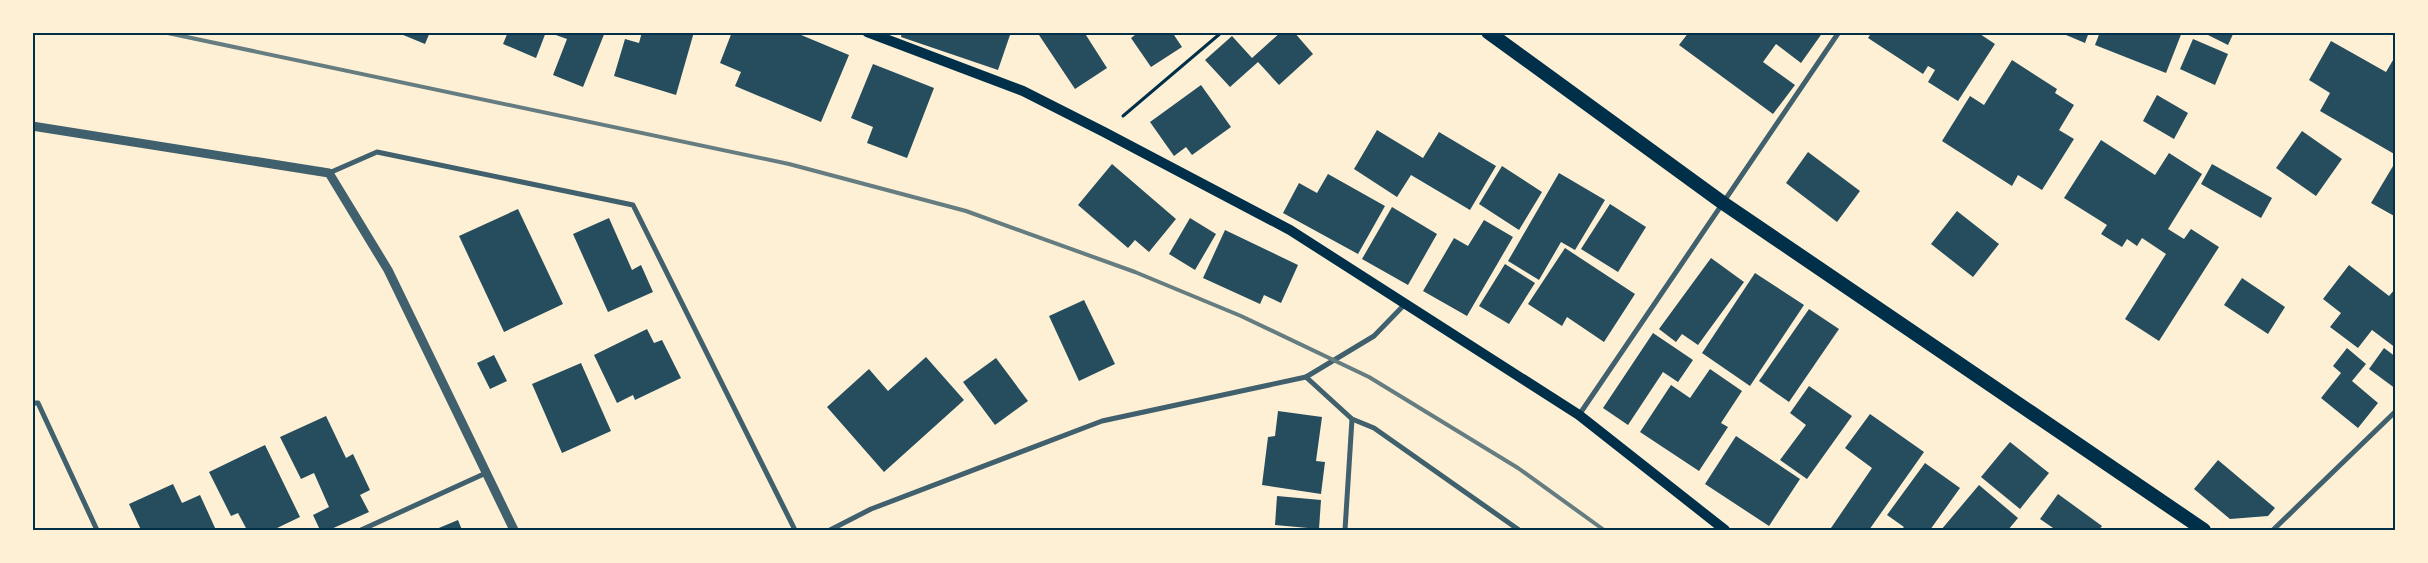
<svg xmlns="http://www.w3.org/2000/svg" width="2428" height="563" font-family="'Asap Condensed',sans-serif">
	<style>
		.building { fill: #264d5e }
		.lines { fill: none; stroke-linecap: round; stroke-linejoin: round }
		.path { stroke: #003049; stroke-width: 3 }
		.minor { stroke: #3f606c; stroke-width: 5 }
		.tertiary { stroke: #3f606c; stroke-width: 9 }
		.secondary { stroke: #003049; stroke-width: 10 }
		.trunk { stroke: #003049; stroke-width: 14 }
		.rail { stroke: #657d81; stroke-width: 4 }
		.neatline { fill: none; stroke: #003049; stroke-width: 2 }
	</style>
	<rect width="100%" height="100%" fill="#fdf0d5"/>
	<g class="building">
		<path d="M396 32H430L425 44Z"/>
		<path d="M508 32H546L536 58 503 44Z"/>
		<path d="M554 32H605L583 87 553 75 567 39 553 34Z"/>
		<path d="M642 32H694L676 95 614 76 625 39 639 43Z"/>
		<path d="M732 32H794L849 55 821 122 735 86 741 72 720 63Z"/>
		<path d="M902 32H1011L998 70 901 37Z"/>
		<path d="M1037 32H1084L1107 68 1075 89Z"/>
		<path d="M1139 32H1172L1182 47 1151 67 1131 38Z"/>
		<path d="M1281 32H1294L1313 54 1279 85 1258 62 1230 87 1205 60 1232 36 1252 58Z"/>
		<path d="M1689 32H1823L1801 63 1776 44 1763 62 1795 85 1773 114 1679 45Z"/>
		<path d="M1872 32H1977L1995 44 1958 101 1928 82 1935 70 1928 66 1923 74 1868 38Z"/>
		<path d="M2059 32H2089L2085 43Z"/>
		<path d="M2100 32H2182L2166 73 2095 45Z"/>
		<path d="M2202 32H2234L2228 45Z"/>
		<path d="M2193 39 2228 54 2215 85 2180 69Z"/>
		<path d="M2331 41 2386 72 2396 55V155L2320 111 2330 93 2309 80Z"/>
		<path d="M2012 60 2057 89 2055 93 2074 105 2059 130 2074 139 2042 190 2018 175 2012 186 1942 141 1970 96 1984 105Z"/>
		<path d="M873 64 934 88 907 158 867 143 873 127 851 118Z"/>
		<path d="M1201 85 1231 127 1192 155 1186 147 1174 156 1150 122Z"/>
		<path d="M2157 95 2188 113 2174 139 2143 121Z"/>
		<path d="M1377 130 1423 158 1439 132 1496 166 1470 210 1411 175 1397 197 1354 169Z"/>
		<path d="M2302 131 2342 159 2316 196 2276 168Z"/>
		<path d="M2101 140 2155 175 2169 153 2202 174 2168 229 2184 239 2191 229 2219 247 2159 341 2125 319 2166 254 2142 238 2137 246 2127 239 2122 247 2101 234 2107 225 2064 198Z"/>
		<path d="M1808 152 1860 191 1837 222 1786 183Z"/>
		<path d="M2396 161V217L2371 203Z"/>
		<path d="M1112 164 1176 219 1149 252 1135 240 1128 248 1078 205Z"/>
		<path d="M2212 164 2272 198 2261 218 2201 184Z"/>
		<path d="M1502 166 1542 192 1519 230 1479 204Z"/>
		<path d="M1559 173 1605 200 1575 250 1561 242 1539 280 1508 261Z"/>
		<path d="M1328 174 1385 206 1358 254 1283 213 1299 183 1317 193Z"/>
		<path d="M1610 204 1646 227 1618 272 1581 249Z"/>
		<path d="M1392 207 1437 234 1408 285 1362 259Z"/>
		<path d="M518 209 563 304 504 332 459 236Z"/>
		<path d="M1957 211 1999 244 1973 277 1931 244Z"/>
		<path d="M609 218 632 270 641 265 653 292 608 312 573 234Z"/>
		<path d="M1190 218 1216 234 1195 270 1169 254Z"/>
		<path d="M1484 220 1513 237 1467 316 1423 291 1454 238 1468 246Z"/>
		<path d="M1225 230 1298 265 1281 303 1264 295 1260 304 1203 278Z"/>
		<path d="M1565 248 1635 294 1604 342 1567 317 1562 326 1528 304Z"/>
		<path d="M1711 258 1744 282 1698 345 1682 334 1676 342 1659 329Z"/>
		<path d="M1505 264 1535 283 1509 324 1479 306Z"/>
		<path d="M2349 265 2389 296 2396 288V348L2372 330 2358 348 2330 327 2341 313 2323 299Z"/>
		<path d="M1755 273 1804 305 1750 386 1702 353Z"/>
		<path d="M2242 278 2285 307 2268 334 2224 305Z"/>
		<path d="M1084 300 1115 364 1079 381 1049 316Z"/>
		<path d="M1809 309 1839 329 1789 402 1759 381Z"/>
		<path d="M647 329 654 343 662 340 681 378 635 400 633 395 617 403 594 355Z"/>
		<path d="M1653 333 1693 360 1678 382 1663 372 1628 425 1603 408Z"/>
		<path d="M2347 348 2366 364 2352 381 2378 403 2358 428 2321 398 2341 373 2333 366Z"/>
		<path d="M2384 348 2396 357V389L2369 369Z"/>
		<path d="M494 355 507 381 490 389 477 363Z"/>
		<path d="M926 357 964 400 884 472 827 407 869 369 888 391Z"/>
		<path d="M996 358 1028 401 995 425 963 382Z"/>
		<path d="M581 363 611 431 562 453 532 384Z"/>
		<path d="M1710 369 1742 391 1721 423 1728 427 1699 471 1640 432 1671 385 1690 398Z"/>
		<path d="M1809 386 1852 416 1807 479 1780 460 1806 425 1790 413Z"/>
		<path d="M1278 411 1322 417 1316 461 1325 462 1321 494 1262 485 1268 437 1275 436Z"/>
		<path d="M1870 414 1924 452 1869 530H1834L1831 528 1872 468 1845 448Z"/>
		<path d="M326 416 346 458 353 454 370 490 360 495 369 512 329 530H320L313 515 329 507 314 473 301 479 280 437Z"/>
		<path d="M1736 436 1800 479 1769 526 1705 484Z"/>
		<path d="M2010 442 2049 473 2020 509 1981 477Z"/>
		<path d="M265 445 300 517 273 530H247L238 513 231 516 209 472Z"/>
		<path d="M2218 460 2275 508 2268 516 2230 519 2194 489Z"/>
		<path d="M1925 463 1960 488 1930 530H1901L1904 527 1887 515Z"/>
		<path d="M173 484 182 503 200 495 216 530H141L129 504Z"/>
		<path d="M1979 485 2018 518 2008 530H1941Z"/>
		<path d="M2058 494 2102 526 2099 530H2056L2040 519Z"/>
		<path d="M1277 496 1321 500 1319 529 1275 525Z"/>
		<path d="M458 520 462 530H434Z"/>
	</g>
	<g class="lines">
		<path class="path" d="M1123 116 1222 32"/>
		<g class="minor">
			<path d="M329 173 377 152 633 205 795 530"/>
			<path d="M1306 377 1352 419 1374 428 1519 530"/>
			<path d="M32 403H38L97 530"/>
			<path d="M1579 415 1839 32"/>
			<path d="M361 530 486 473"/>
			<path d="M830 530 871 509 1102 421 1306 377 1374 336 1406 303"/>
			<path d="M1345 530 1352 419"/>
			<path d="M2273 530 2396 411"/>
		</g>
		<path class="tertiary" d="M32 126 329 173 388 270 514 530"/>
		<path class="secondary" d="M867 32 1023 91 1104 132 1290 230 1579 415 1725 530"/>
		<path class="trunk" d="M1488 32 1723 203 2204 530"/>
		<path class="rail" d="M163 32 789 164 966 211 1135 272 1241 316 1369 377 1518 468 1604 530"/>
	</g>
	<rect width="2428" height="563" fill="none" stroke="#fdf0d5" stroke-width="68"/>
	<rect x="34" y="34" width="2360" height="495" class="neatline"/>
</svg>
